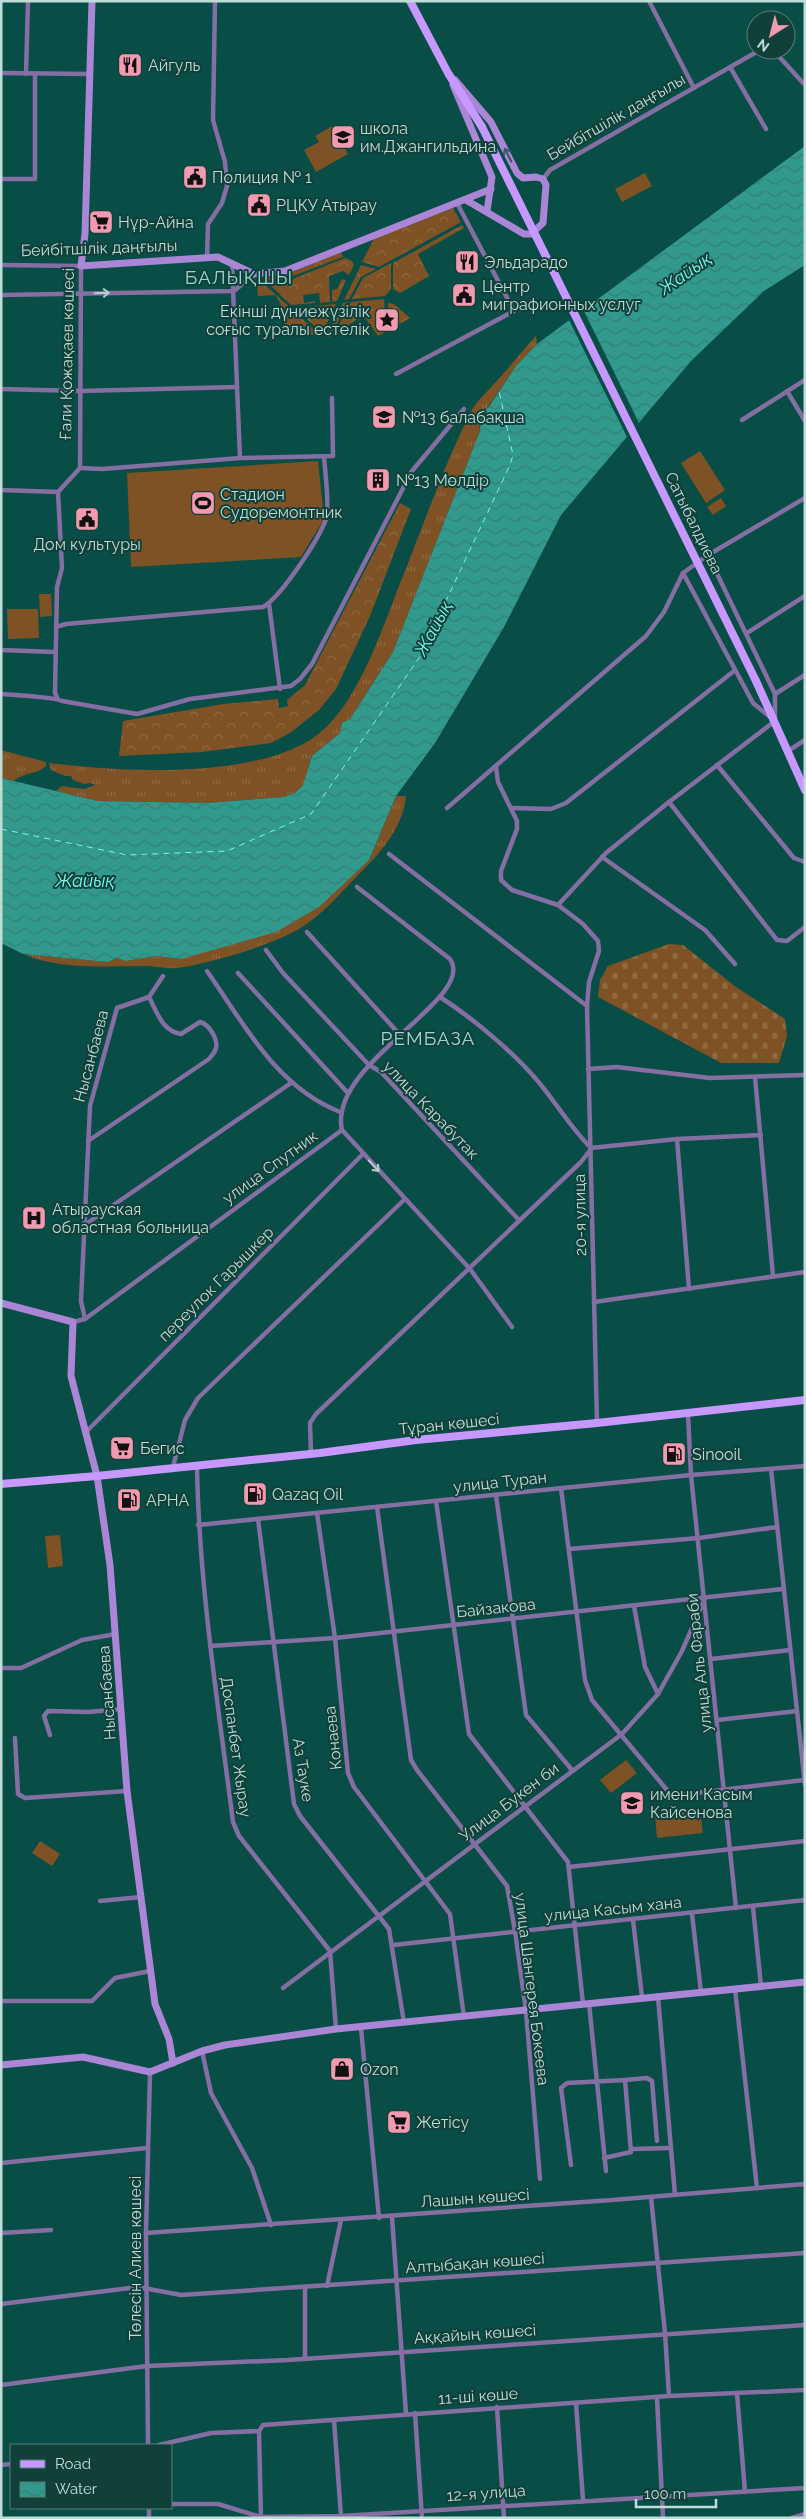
<svg xmlns="http://www.w3.org/2000/svg" width="806" height="2519" font-family="Raleway,sans-serif">
	<style>
		.grass { fill: url(#grass-tufts) }
		.forest { fill: url(#forest-crowns) }
		.cemetery { fill: url(#cemetery-stones) }
		.pitch { fill: #7e5224 }
		.water { fill: url(#water-waves) }
		.pier { fill: #084d46 }
		.lines { fill: none; stroke-linecap: round; stroke-linejoin: round }
		.ferry { stroke: #77fae9; stroke-width: 1; stroke-dasharray: 6 5; stroke-linecap: butt }
		.street { stroke: #856fa2; stroke-width: 4.5 }
		.secondary { stroke: #ab86d6; stroke-width: 7 }
		.primary { stroke: #c798ff; stroke-width: 8 }
		.primary-bridge { stroke: #c798ff; stroke-width: 8 }
		.oneway { stroke: #3f556a }
		.oneway2 { stroke: #b6cccf }
		.labels { text-anchor: middle; dominant-baseline: central; stroke-width: 4; stroke-linejoin: round; paint-order: stroke }
		.poi-label { font-size: 16px; fill: #bfdcd7; stroke: #11403b; text-anchor: start }
		.street-label { font-size: 16px; fill: #bfdcd7; stroke: #11403b }
		.water-label { font-size: 18px; font-style: italic; fill: #77fae9; stroke: #11403b }
		.quarter-label { font-size: 19px; letter-spacing: 1px; fill: #9ad8ce; stroke: #11403b }
	</style>
	<defs>
		<pattern id="grass-tufts" width="24" height="20" patternUnits="userSpaceOnUse" patternTransform="scale(1.25)"><rect width="24" height="20" fill="#7e5224"/><path d="M3 7l-1-3M5 7V3M7 7l1-3M15 17l-1-3M17 17v-4M19 17l1-3" fill="none" stroke="#8e6a43"/></pattern>
		<pattern id="forest-crowns" width="20" height="18" patternUnits="userSpaceOnUse" patternTransform="scale(1.25)"><rect width="20" height="18" fill="#7e5224"/><path d="M2 6a3 3 0 1 1 6 0M12 15a3 3 0 1 1 6 0" fill="none" stroke="#8e6a43"/></pattern>
		<pattern id="cemetery-stones" width="16" height="16" patternUnits="userSpaceOnUse" patternTransform="scale(1.25)"><rect width="16" height="16" fill="#7e5224"/><path d="M2 7V4a2 2 0 0 1 4 0v3zM10 15v-3a2 2 0 0 1 4 0v3z" fill="#8e6a43"/></pattern>
		<pattern id="water-waves" width="16" height="10" patternUnits="userSpaceOnUse" patternTransform="scale(1.25)"><rect width="16" height="10" fill="#32998d"/><path d="M0 5q4-4 8 0t8 0" fill="none" stroke="#347f76"/></pattern>
	</defs>
	<rect width="100%" height="100%" fill="#084d46"/>
	<g class="grass">
		<path d="M536 336 537 344 516 366 479 420 480 431 393 652 350 719 342 723 340 733 312 756 303 785 295 793 284 797 207 803 98 801 56 791 62 786 84 789 95 785 90 783 84 784 73 780 71 776H65L51 770 49 763C120 772 258 780 317 735 356 706 380 635 397 591 421 532 442 470 470 413 476 402 486 393 494 384 509 368 522 351 536 336Z"/>
		<path d="M1 750 46 762V766C36 775 24 772 13 781L1 778Z"/>
		<path d="M396 796H406C403 827 382 851 361 872 342 891 323 915 299 929 269 946 212 963 177 968 166 969 154 966 143 966 103 966 60 970 23 954L108 962 117 958 126 961 156 956 181 959 369 860Z"/>
	</g>
	<g class="forest">
		<path d="M453 208 461 222 379 267 362 262 374 239Z"/>
		<path d="M462 225 464 228 418 254 429 276 400 293 393 289V263Z"/>
		<path d="M341 252 343 257 285 279 267 281 264 277 286 275Z"/>
		<path d="M345 258 352 261 354 265 349 275 343 271 329 276 330 302 320 303 319 293 303 295 304 303 315 301V303L291 305 268 283 290 280Z"/>
		<path d="M391 263V289L385 296 352 299 363 278Z"/>
		<path d="M361 265 376 269 361 277 349 299 344 300Z"/>
		<path d="M342 279 346 280 337 301 332 302V290L337 289Z"/>
		<path d="M264 284 319 334 298 336V329H285C284 318 283 304 275 295L258 296 257 285Z"/>
		<path d="M384 299 385 314 381 315 382 326 394 325 393 314H388V303L394 304 410 318 378 336 366 319H357L333 336 351 302Z"/>
		<path d="M348 302 330 338 326 336 343 303Z"/>
		<path d="M336 304 322 333 295 308Z"/>
		<path d="M400 503 411 509 370 616 336 689 319 710 290 733 271 743 202 752 119 756 123 721 223 704 278 699 279 708 288 706 287 700 305 685Z"/>
	</g>
	<path class="cemetery" d="M669 944 683 945 736 987 785 1019 787 1036 779 1063H721L598 997 600 980 608 966Z"/>
	<g class="pitch">
		<path d="M332 126 348 154 316 172 304 150 319 142 315 136Z"/>
		<path d="M645 173 652 186 622 202 615 189Z"/>
		<path d="M700 451 725 490 706 503 681 463Z"/>
		<path d="M318 461 324 519 301 557 131 567 127 473Z"/>
		<path d="M721 498 726 506 713 515 707 507Z"/>
		<path d="M39 594H51L52 616 40 617Z"/>
		<path d="M7 609H38L39 638 8 639Z"/>
		<path d="M60 1535 63 1566 48 1568 45 1536Z"/>
		<path d="M626 1760 637 1773 611 1793 600 1780Z"/>
		<path d="M700 1810 703 1833 657 1838 655 1815Z"/>
		<path d="M40 1841 60 1854 52 1866 32 1853Z"/>
	</g>
	<path class="water" d="M805 146V265L764 291 691 361 561 515 504 627 435 743 396 796 369 860 319 907 276 932 181 959 156 956 126 961 117 958 108 962 23 954 1 943V778L98 801 207 803 284 797 295 793 303 785 312 756 340 733 342 723 350 719 393 652 480 431 481 412 488 408 516 366 537 344Z"/>
	<path class="pier" d="M582 307 640 425 628 439 568 318Z"/>
	<g class="lines">
		<path class="ferry" d="M1 829 127 855 227 851 311 814 419 658 510 465 513 455 499 391"/>
		<g class="street">
			<path d="M649 1 694 88"/>
			<path d="M773 50 805 85"/>
			<path d="M730 67 766 129"/>
			<path d="M1 73 90 74"/>
			<path d="M26 74 28 1"/>
			<path d="M1 179H35V74"/>
			<path d="M543 179 550 170 760 50"/>
			<path d="M207 258 208 224 222 203 227 186 225 162 213 120 215 1"/>
			<path d="M232 264 240 458"/>
			<path d="M1 265 81 266 80 468 58 492 62 568 57 587 55 693 57 697"/>
			<path d="M1 295 234 291 254 274"/>
			<path d="M396 374 514 311 457 203"/>
			<path d="M1 389 80 391 237 387"/>
			<path d="M787 391 805 421"/>
			<path d="M742 420 805 380"/>
			<path d="M80 468 102 469 240 458 333 456 332 398"/>
			<path d="M1 490 58 492"/>
			<path d="M708 555 775 694V720"/>
			<path d="M683 573 753 703 770 717"/>
			<path d="M269 604 280 689"/>
			<path d="M56 627 66 624 263 607C281 597 319 539 326 519 330 510 325 470 324 457"/>
			<path d="M747 633 805 596"/>
			<path d="M1 650 55 652"/>
			<path d="M1 694C13 695 57 697 62 701L137 714 190 699 291 686 300 679 312 664 412 471 464 409"/>
			<path d="M775 694 805 675"/>
			<path d="M788 751 805 740"/>
			<path d="M717 765 794 858 805 862"/>
			<path d="M496 767 498 782 517 821V829L501 871V880L512 890 558 905 583 924 598 941 599 951 589 982 587 1006 597 1423"/>
			<path d="M669 802 777 940 787 941 805 927"/>
			<path d="M447 808 646 636 664 612 683 573 708 555 805 498"/>
			<path d="M512 808 551 809 566 803 734 671"/>
			<path d="M389 854 587 1006"/>
			<path d="M602 857 705 930 735 964"/>
			<path d="M357 887 450 959C478 999 327 1063 342 1130L470 1269 512 1327"/>
			<path d="M558 905 606 853 669 802 775 721"/>
			<path d="M307 932 401 1036"/>
			<path d="M266 950 283 973 369 1065 381 1072 519 1220"/>
			<path d="M207 971C244 1024 276 1087 340 1112"/>
			<path d="M238 973 347 1092"/>
			<path d="M440 997C471 1017 511 1050 536 1079 555 1101 570 1127 591 1148"/>
			<path d="M588 1069 617 1067 710 1078 805 1075"/>
			<path d="M755 1077 773 1276"/>
			<path d="M677 1139 689 1289"/>
			<path d="M88 1141 209 1059C212 1055 215 1053 216 1048 218 1039 209 1024 200 1022L181 1034C162 1031 157 1012 149 997"/>
			<path d="M591 1148 677 1139 761 1135"/>
			<path d="M83 1226 291 1083"/>
			<path d="M594 1302 805 1272"/>
			<path d="M85 1319 81 1301 90 1106 117 1008 149 997 163 976"/>
			<path d="M73 1322 85 1319 342 1130"/>
			<path d="M688 1414 691 1475 736 1908"/>
			<path d="M87 1431 363 1154"/>
			<path d="M311 1454 310 1423 316 1414 581 1162 591 1149"/>
			<path d="M197 1466C199 1585 218 1704 233 1822L239 1836 330 1951 336 2029"/>
			<path d="M173 1467 185 1420 198 1398 405 1199"/>
			<path d="M771 1469 805 1785"/>
			<path d="M561 1488 585 1680 592 1700 672 1796 804 1780"/>
			<path d="M496 1495 526 1715 572 1770"/>
			<path d="M436 1501 469 1734 568 1862 583 2004"/>
			<path d="M377 1507 411 1760 417 1770 507 1886 515 1931 526 2011 540 2179"/>
			<path d="M317 1513 335 1638 348 1773 354 1787 450 1914 464 2017"/>
			<path d="M258 1519 294 1804 300 1816 389 1929 404 2023"/>
			<path d="M198 1525 691 1475 805 1466"/>
			<path d="M569 1549 699 1538 777 1527"/>
			<path d="M634 1606 645 1667 658 1694"/>
			<path d="M210 1646 335 1638 783 1589"/>
			<path d="M711 1659 790 1650"/>
			<path d="M1 1668H21L82 1640 116 1634"/>
			<path d="M717 1720 797 1711"/>
			<path d="M50 1735 44 1716 48 1711 88 1712 122 1709"/>
			<path d="M15 1738 18 1794 25 1798 127 1791"/>
			<path d="M569 1867 805 1841"/>
			<path d="M100 1901 141 1897"/>
			<path d="M753 1907 761 1986"/>
			<path d="M692 1914 701 1992"/>
			<path d="M633 1920 642 1997"/>
			<path d="M393 1945 805 1900"/>
			<path d="M283 1988 622 1734 658 1694 682 1651 705 1598"/>
			<path d="M735 1989 757 2188"/>
			<path d="M658 1997 675 2195"/>
			<path d="M1 2001H92L115 1978 150 1971"/>
			<path d="M589 2003 606 2171"/>
			<path d="M361 2028 379 2218"/>
			<path d="M202 2051 211 2093 252 2168 271 2225"/>
			<path d="M625 2080 647 2078 652 2081 657 2141"/>
			<path d="M632 2149 670 2148"/>
			<path d="M1 2163 147 2148"/>
			<path d="M571 2165 561 2088 567 2083 625 2080 631 2152 604 2158"/>
			<path d="M651 2197 665 2333 669 2396"/>
			<path d="M392 2217 406 2414"/>
			<path d="M1 2233 51 2230"/>
			<path d="M146 2233 612 2200 805 2184"/>
			<path d="M327 2286 341 2220"/>
			<path d="M305 2288V2359"/>
			<path d="M1 2304 138 2287 181 2295 805 2253"/>
			<path d="M1 2385 147 2366 288 2360 805 2325"/>
			<path d="M737 2393 745 2492"/>
			<path d="M657 2398 663 2518"/>
			<path d="M576 2403 583 2500"/>
			<path d="M497 2407 504 2518"/>
			<path d="M415 2413 422 2518"/>
			<path d="M334 2420 341 2516"/>
			<path d="M259 2431 261 2518"/>
			<path d="M148 2445 146 2233 150 2072"/>
			<path d="M159 2445 211 2433 259 2431 263 2425 669 2396 805 2390"/>
			<path d="M1 2465 11 2464"/>
			<path d="M171 2504H218L261 2517 341 2516 805 2488"/>
			<path d="M149 2508V2518"/>
			<path d="M792 2518 805 2514"/>
		</g>
		<g class="secondary">
			<path d="M92 1 85 234 81 266 218 257 254 274 285 271 491 189"/>
			<path d="M455 80 491 122 517 173 523 178 536 177 543 179 546 185 543 223 531 234H524L466 200"/>
			<path d="M453 85 492 177 487 211"/>
			<path d="M1 1303 73 1322 71 1376 97 1476 110 1565 127 1791 155 2004 169 2039 173 2063"/>
			<path d="M1 2065 83 2057 150 2072 202 2051 225 2045 336 2029 805 1982"/>
		</g>
		<g class="primary">
			<path d="M410 1 448 73 482 127"/>
			<path d="M756 681 805 790"/>
			<path d="M1 1484 97 1476 320 1453 416 1440 597 1423 805 1400"/>
		</g>
		<path class="primary-bridge" d="M482 127 756 681"/>
	</g>
	<defs><path id="oneway-shaft" d="M-6 0H5M1.5-3L5.5 0L1.5 3" fill="none" stroke-width="1.6" stroke-linecap="round" stroke-linejoin="round" transform="scale(1.25)"/></defs>
	<use class="oneway" href="#oneway-shaft" transform="translate(508 155) rotate(-117)"/>
	<g class="oneway2">
		<use href="#oneway-shaft" transform="translate(102 293) rotate(-2)"/>
		<use href="#oneway-shaft" transform="translate(374 1166) rotate(47)"/>
	</g>
	<defs>
		<symbol id="restaurant-square" viewBox="-11 -11 22 22"><rect x="-9" y="-9" width="18" height="18" rx="4" fill="#f29aaf" stroke="#11403b"/><path d="M-5-6h1v4h1v-4h1v4h1v-4h1v5L-1.5 .5V6h-2V.5L-5-1ZM5-6V6H3V1.5H1.5Q1.5-4 5-6Z" fill="#111"/></symbol>
		<symbol id="school-square" viewBox="-11 -11 22 22"><rect x="-9" y="-9" width="18" height="18" rx="4" fill="#f29aaf" stroke="#11403b"/><path d="M0-5L7-2L0 1L-7-2ZM-4 1L0 2.5L4 1V4Q0 6-4 4Z" fill="#111"/></symbol>
		<symbol id="civic-square" viewBox="-11 -11 22 22"><rect x="-9" y="-9" width="18" height="18" rx="4" fill="#f29aaf" stroke="#11403b"/><path d="M-.6-6.5H3V-4.5H.6V-3L4-1V1h2V6H-6V1h2V-1L-.6-3ZM-1.2 2.5V6h2.4V2.5Z" fill="#111"/></symbol>
		<symbol id="supermarket-square" viewBox="-11 -11 22 22"><rect x="-9" y="-9" width="18" height="18" rx="4" fill="#f29aaf" stroke="#11403b"/><path d="M-6-5.5h2.5l.6 2H6L4.5 2H-2.5L-4.4-4H-6ZM-1.5 3.2a1.3 1.3 0 1 0 .1 0ZM3 3.2a1.3 1.3 0 1 0 .1 0Z" fill="#111"/></symbol>
		<symbol id="sight-square" viewBox="-11 -11 22 22"><rect x="-9" y="-9" width="18" height="18" rx="4" fill="#f29aaf" stroke="#11403b"/><path d="M0-6L1.8-2.2L6-1.7L2.9 1.2L3.7 5.4L0 3.3L-3.7 5.4L-2.9 1.2L-6-1.7L-1.8-2.2Z" fill="#111"/></symbol>
		<symbol id="building-square" viewBox="-11 -11 22 22"><rect x="-9" y="-9" width="18" height="18" rx="4" fill="#f29aaf" stroke="#11403b"/><path d="M-4-6H4V6H1V3H-1V6H-4ZM-2.5-4.3h1.7v1.8h-1.7ZM.8-4.3h1.7v1.8H.8ZM-2.5-1h1.7V.8h-1.7ZM.8-1h1.7V.8H.8Z" fill="#111"/></symbol>
		<symbol id="stadium-square" viewBox="-11 -11 22 22"><rect x="-9" y="-9" width="18" height="18" rx="4" fill="#f29aaf" stroke="#11403b"/><path d="M0-5a6.5 5 0 1 0 0 10a6.5 5 0 1 0 0-10ZM-3.5-1.8h7v3.6h-7Z" fill="#111"/></symbol>
		<symbol id="hospital-square" viewBox="-11 -11 22 22"><rect x="-9" y="-9" width="18" height="18" rx="4" fill="#f29aaf" stroke="#11403b"/><path d="M-5-5h3v3.5h4V-5h3V5h-3V1.5h-4V5h-3Z" fill="#111"/></symbol>
		<symbol id="fuel-square" viewBox="-11 -11 22 22"><rect x="-9" y="-9" width="18" height="18" rx="4" fill="#f29aaf" stroke="#11403b"/><path d="M-5.5-6h7V0h2V4h1.3V-2.5L3-4.5l.8-.8L6-3V5H2.5V1h-1V6h-7ZM-4.2-4.7v3.2H.2V-4.7Z" fill="#111"/></symbol>
		<symbol id="shop-square" viewBox="-11 -11 22 22"><rect x="-9" y="-9" width="18" height="18" rx="4" fill="#f29aaf" stroke="#11403b"/><path d="M-5-2.5h2.3a2.7 3.5 0 0 1 5.4 0H5L5.5 6h-11ZM-1.5-2.5h3a1.5 2.3 0 0 0-3 0Z" fill="#111"/></symbol>
	</defs>
	<g fill-rule="evenodd">
		<use href="#restaurant-square" x="116" y="51" width="28" height="28"/>
		<use href="#school-square" x="329" y="123" width="28" height="28"/>
		<use href="#civic-square" x="181" y="163" width="28" height="28"/>
		<use href="#civic-square" x="245" y="191" width="28" height="28"/>
		<use href="#supermarket-square" x="87" y="208" width="28" height="28"/>
		<use href="#restaurant-square" x="453" y="248" width="28" height="28"/>
		<use href="#civic-square" x="450" y="281" width="28" height="28"/>
		<use href="#sight-square" x="373" y="306" width="28" height="28"/>
		<use href="#school-square" x="370" y="403" width="28" height="28"/>
		<use href="#building-square" x="364" y="466" width="28" height="28"/>
		<use href="#stadium-square" x="189" y="489" width="28" height="28"/>
		<use href="#civic-square" x="73" y="505" width="28" height="28"/>
		<use href="#hospital-square" x="20" y="1204" width="28" height="28"/>
		<use href="#supermarket-square" x="108" y="1434" width="28" height="28"/>
		<use href="#fuel-square" x="660" y="1440" width="28" height="28"/>
		<use href="#fuel-square" x="241" y="1480" width="28" height="28"/>
		<use href="#fuel-square" x="115" y="1486" width="28" height="28"/>
		<use href="#school-square" x="618" y="1789" width="28" height="28"/>
		<use href="#shop-square" x="328" y="2055" width="28" height="28"/>
		<use href="#supermarket-square" x="385" y="2108" width="28" height="28"/>
	</g>
	<g class="labels">
		<g class="poi-label">
			<text x="148" y="65">Айгуль</text>
			<text x="360" y="128">школа<tspan x="360" dy="18">им.Джангильдина</tspan></text>
			<text x="212" y="177">Полиция № 1</text>
			<text x="276" y="205">РЦКУ Атырау</text>
			<text x="118" y="222">Нұр-Айна</text>
			<text x="484" y="262">Эльдарадо</text>
			<text x="482" y="286">Центр<tspan x="482" dy="18">миграфионных услуг</tspan></text>
			<text x="370" y="311" text-anchor="end">Екінші дүниежүзілік<tspan x="370" dy="18">соғыс туралы естелік</tspan></text>
			<text x="402" y="417">№13 балабақша</text>
			<text x="396" y="480">№13 Мөлдiр</text>
			<text x="220" y="494">Стадион<tspan x="220" dy="18">Судоремонтник</tspan></text>
			<text x="87" y="544" text-anchor="middle">Дом культуры</text>
			<text x="52" y="1209">Атырауская<tspan x="52" dy="18">областная больница</tspan></text>
			<text x="140" y="1448">Бегис</text>
			<text x="692" y="1454">Sinooil</text>
			<text x="272" y="1494">Qazaq Oil</text>
			<text x="146" y="1500">АРНА</text>
			<text x="650" y="1794">имени Касым<tspan x="650" dy="18">Кайсенова</tspan></text>
			<text x="360" y="2069">Ozon</text>
			<text x="416" y="2122">Жетісу</text>
		</g>
		<g class="street-label">
			<text transform="translate(616 117) rotate(-30)">Бейбітшілік даңғылы</text>
			<text transform="translate(99 248) rotate(-2)">Бейбітшілік даңғылы</text>
			<text transform="translate(67 354) rotate(-89)">Ғали Қожақаев көшесі</text>
			<text transform="translate(694 523) rotate(64)">Сатыбалдиева</text>
			<text transform="translate(91 1056) rotate(-75)">Нысанбаева</text>
			<text transform="translate(431 1110) rotate(46)">улица Карабутак</text>
			<text transform="translate(270 1167) rotate(-36)">улица Спутник</text>
			<text transform="translate(580 1215) rotate(-91)">20-я улица</text>
			<text transform="translate(216 1284) rotate(-45)">переулок Гарышкер</text>
			<text transform="translate(449 1424) rotate(-6)">Тұран көшесі</text>
			<text transform="translate(500 1482) rotate(-6)">улица Туран</text>
			<text transform="translate(496 1608) rotate(-6)">Байзакова</text>
			<text transform="translate(699 1663) rotate(-96)">улица Аль Фараби</text>
			<text transform="translate(107 1693) rotate(-94)">Нысанбаева</text>
			<text transform="translate(333 1738) rotate(-96)">Конаева</text>
			<text transform="translate(236 1747) rotate(82)">Доспанбет Жырау</text>
			<text transform="translate(303 1770) rotate(81)">Аз Тауке</text>
			<text transform="translate(509 1802) rotate(-37)">Улица Букен би</text>
			<text transform="translate(613 1909) rotate(-6)">улица Касым хана</text>
			<text transform="translate(532 1989) rotate(83)">улица Шангерея Бокеева</text>
			<text transform="translate(475 2198) rotate(-4)">Лашын көшесі</text>
			<text transform="translate(135 2258) rotate(-90)">Төлесін Алиев көшесі</text>
			<text transform="translate(475 2263) rotate(-4)">Алтыбақан көшесі</text>
			<text transform="translate(475 2334) rotate(-4)">Аққайың көшесі</text>
			<text transform="translate(478 2396) rotate(-4)">11-ші көше</text>
			<text transform="translate(486 2493) rotate(-4)">12-я улица</text>
		</g>
		<g class="water-label">
			<text transform="translate(685 273) rotate(-35)">Жайық</text>
			<text transform="translate(433 628) rotate(-62)">Жайық</text>
			<text x="85" y="880">Жайық</text>
		</g>
		<g class="quarter-label">
			<text x="239" y="277">БАЛЫҚШЫ</text>
			<text x="428" y="1038">РЕМБАЗА</text>
		</g>
	</g>
	<rect width="806" height="2519" fill="none" stroke="#bfdcd7" stroke-width="5"/>
	<rect x="10" y="2444" width="162" height="65" fill="#11403b" stroke="#577e79"/>
	<rect x="20" y="2460" width="25" height="8" fill="#c798ff" stroke="#577e79"/>
	<text x="55" y="2469" font-size="15" fill="#bfdcd7">Road</text>
	<rect x="20" y="2482" width="25" height="15" fill="url(#water-waves)" stroke="#577e79"/>
	<text x="55" y="2494" font-size="15" fill="#bfdcd7">Water</text>
	<g transform="translate(771 35) rotate(216)"><circle r="24" fill="#11403b" stroke="#577e79"/>
	<path d="M0-4L9 19L0 12L-9 19Z" fill="#f29aaf"/>
	<text y="-8" font-size="14" font-weight="bold" text-anchor="middle" fill="#bfdcd7">N</text>
	</g>
	<path d="M636 2499v8h80v-8" fill="none" stroke="#bfdcd7" stroke-width="2.5"/>
	<text x="644" y="2499" font-size="15" fill="#bfdcd7" stroke="#11403b" stroke-width="4" paint-order="stroke">100 m</text>
</svg>
